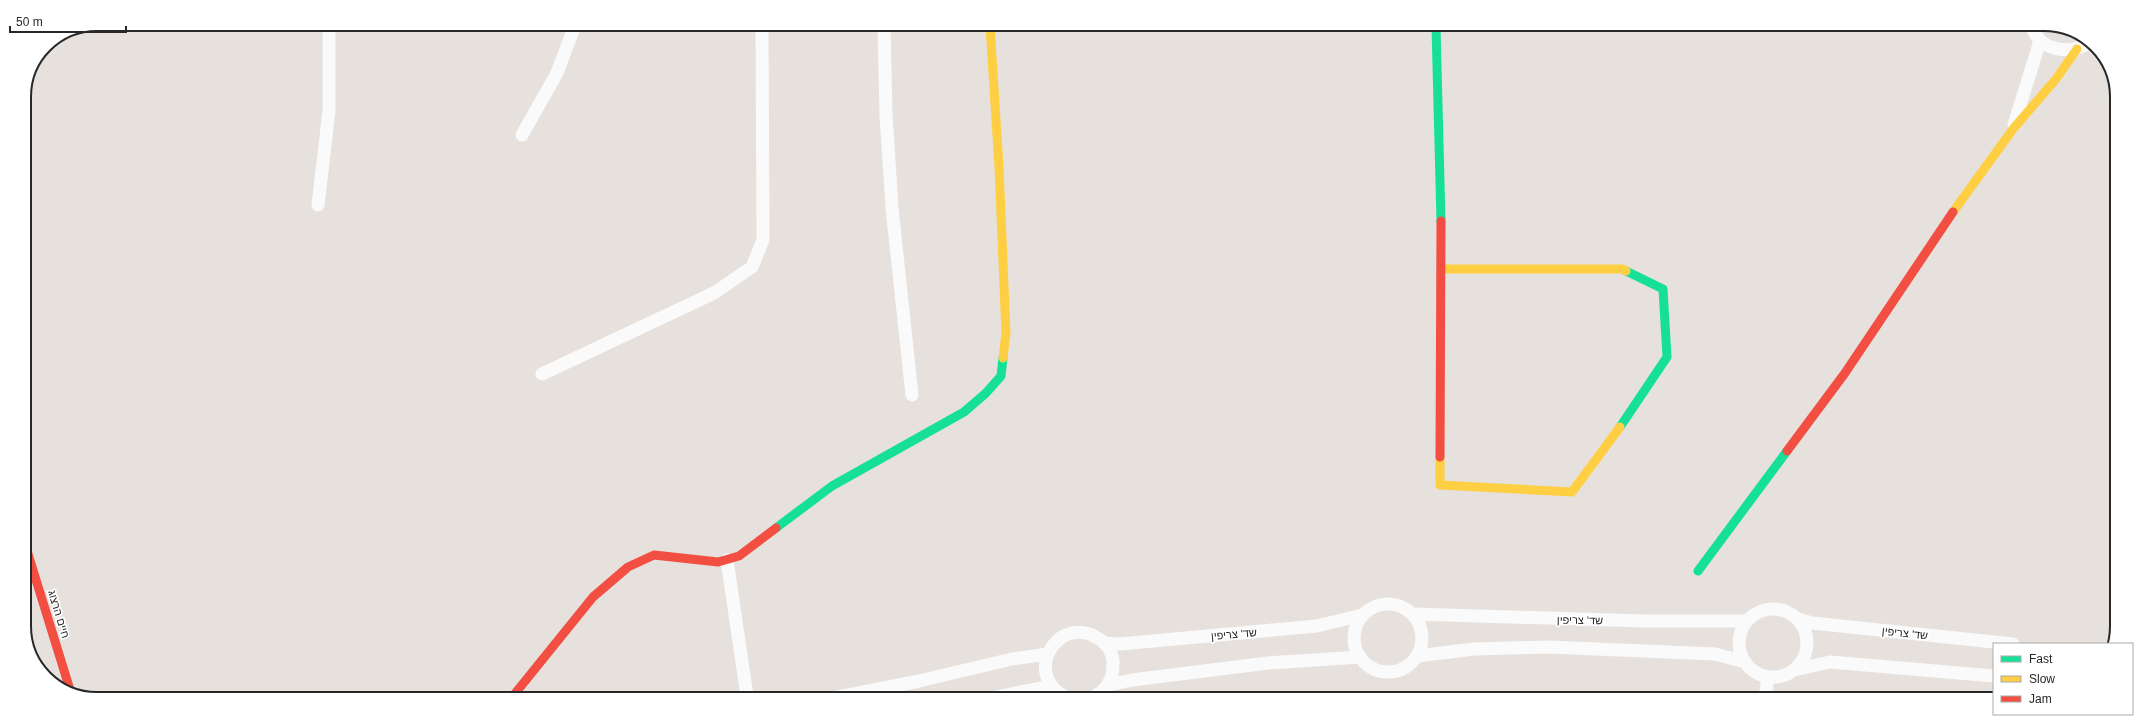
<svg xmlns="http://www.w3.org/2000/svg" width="2141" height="723" font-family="Arial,Heebo,sans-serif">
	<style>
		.building { fill: url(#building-cross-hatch) }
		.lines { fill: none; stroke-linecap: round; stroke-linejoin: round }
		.street { stroke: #fbfafa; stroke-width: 13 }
		.fast { stroke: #16e098; stroke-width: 9 }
		.slow { stroke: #ffcf43; stroke-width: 9 }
		.jam { stroke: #f24e42; stroke-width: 9 }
		.labels { text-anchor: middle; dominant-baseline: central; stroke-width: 3.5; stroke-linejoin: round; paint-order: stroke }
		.street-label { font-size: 11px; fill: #272727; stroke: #fff }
		.rim { fill: none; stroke: #272727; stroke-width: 2 }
	</style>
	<defs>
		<pattern id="building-cross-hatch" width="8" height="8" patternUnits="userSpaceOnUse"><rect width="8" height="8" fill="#ccc9c6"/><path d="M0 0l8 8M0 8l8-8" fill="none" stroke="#afadaa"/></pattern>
	</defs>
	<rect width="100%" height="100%" fill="#e6e1dc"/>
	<path class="building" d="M1490 696V698H1471V697Z"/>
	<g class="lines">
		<g class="street">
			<path d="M884 26 886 115 892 208 912 395"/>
			<path d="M2032 28C2041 51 2069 55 2089 43"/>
			<path d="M2014 125 2040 41"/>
			<path d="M522 135 557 73 575 25"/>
			<path d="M318 205 329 111V24"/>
			<path d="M542 374 714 293 752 267 763 240 762 25"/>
			<path d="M727 560 747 696"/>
			<circle cx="1388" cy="638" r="34"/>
			<circle cx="1773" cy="643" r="34"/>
			<path d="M1413 614 1644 621H1747"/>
			<path d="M1798 619 1812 623 2013 644"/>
			<path d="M1104 643 1120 644 1317 626 1362 615"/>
			<path d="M1417 656 1474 649 1549 647 1715 654 1745 662"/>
			<path d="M1794 670 1830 662 1994 676"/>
			<path d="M1108 685 1132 680 1268 663 1360 657"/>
			<path d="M838 697 919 681 1012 659 1048 654"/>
			<path d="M996 697 1051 686"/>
			<path d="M1065 697C1020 673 1061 609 1102 641 1109 646 1114 657 1113 665 1113 680 1106 691 1093 697"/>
			<path d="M1765 698 1768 677"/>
		</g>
		<g class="fast">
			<path d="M1436 27 1441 221"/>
			<path d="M1620 427 1667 357 1663 289 1626 271"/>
			<path d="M776 528 832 486 964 412 986 393 1001 376 1003 358"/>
			<path d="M1698 571 1787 451"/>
		</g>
		<g class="slow">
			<path d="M990 26 999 167 1006 333 1003 358"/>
			<path d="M1953 212 2013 129 2056 79 2077 49"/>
			<path d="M1442 269H1623L1626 271"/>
			<path d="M1440 457V485L1572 492 1620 427"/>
		</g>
		<g class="jam">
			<path d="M1787 451 1845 373 1953 212"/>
			<path d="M1440 457 1441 221"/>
			<path d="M24 541 71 693"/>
			<path d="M513 696 593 597 628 567 654 555 718 562 739 556 776 528"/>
		</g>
	</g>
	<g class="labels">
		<g class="street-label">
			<text transform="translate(59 614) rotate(73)">חיים הרצוג</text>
			<text transform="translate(1580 620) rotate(1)">שד' צריפין</text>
			<text transform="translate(1905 633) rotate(6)">שד' צריפין</text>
			<text transform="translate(1234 634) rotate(-5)">שד' צריפין</text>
		</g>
	</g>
	<path d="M0 0H2141V723H0ZM97 31H2044A66 66 0 0 1 2110 97V626A66 66 0 0 1 2044 692H97A66 66 0 0 1 31 626V97A66 66 0 0 1 97 31Z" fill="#fff" fill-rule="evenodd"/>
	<path class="rim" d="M97 31H2044A66 66 0 0 1 2110 97V626A66 66 0 0 1 2044 692H97A66 66 0 0 1 31 626V97A66 66 0 0 1 97 31Z"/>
	<rect x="1993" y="643" width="140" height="72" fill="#ffffff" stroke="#a9a9a9"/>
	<rect x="2001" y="656" width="20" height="6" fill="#16e098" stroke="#a9a9a9"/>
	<text x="2029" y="663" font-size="12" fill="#272727">Fast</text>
	<rect x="2001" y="676" width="20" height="6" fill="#ffcf43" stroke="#a9a9a9"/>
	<text x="2029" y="683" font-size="12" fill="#272727">Slow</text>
	<rect x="2001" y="696" width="20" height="6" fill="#f24e42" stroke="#a9a9a9"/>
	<text x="2029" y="703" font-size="12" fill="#272727">Jam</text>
	<path d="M10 26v6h116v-6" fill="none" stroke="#272727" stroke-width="2"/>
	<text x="16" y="26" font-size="12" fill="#272727" stroke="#ffffff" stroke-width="3" paint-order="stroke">50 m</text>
</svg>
